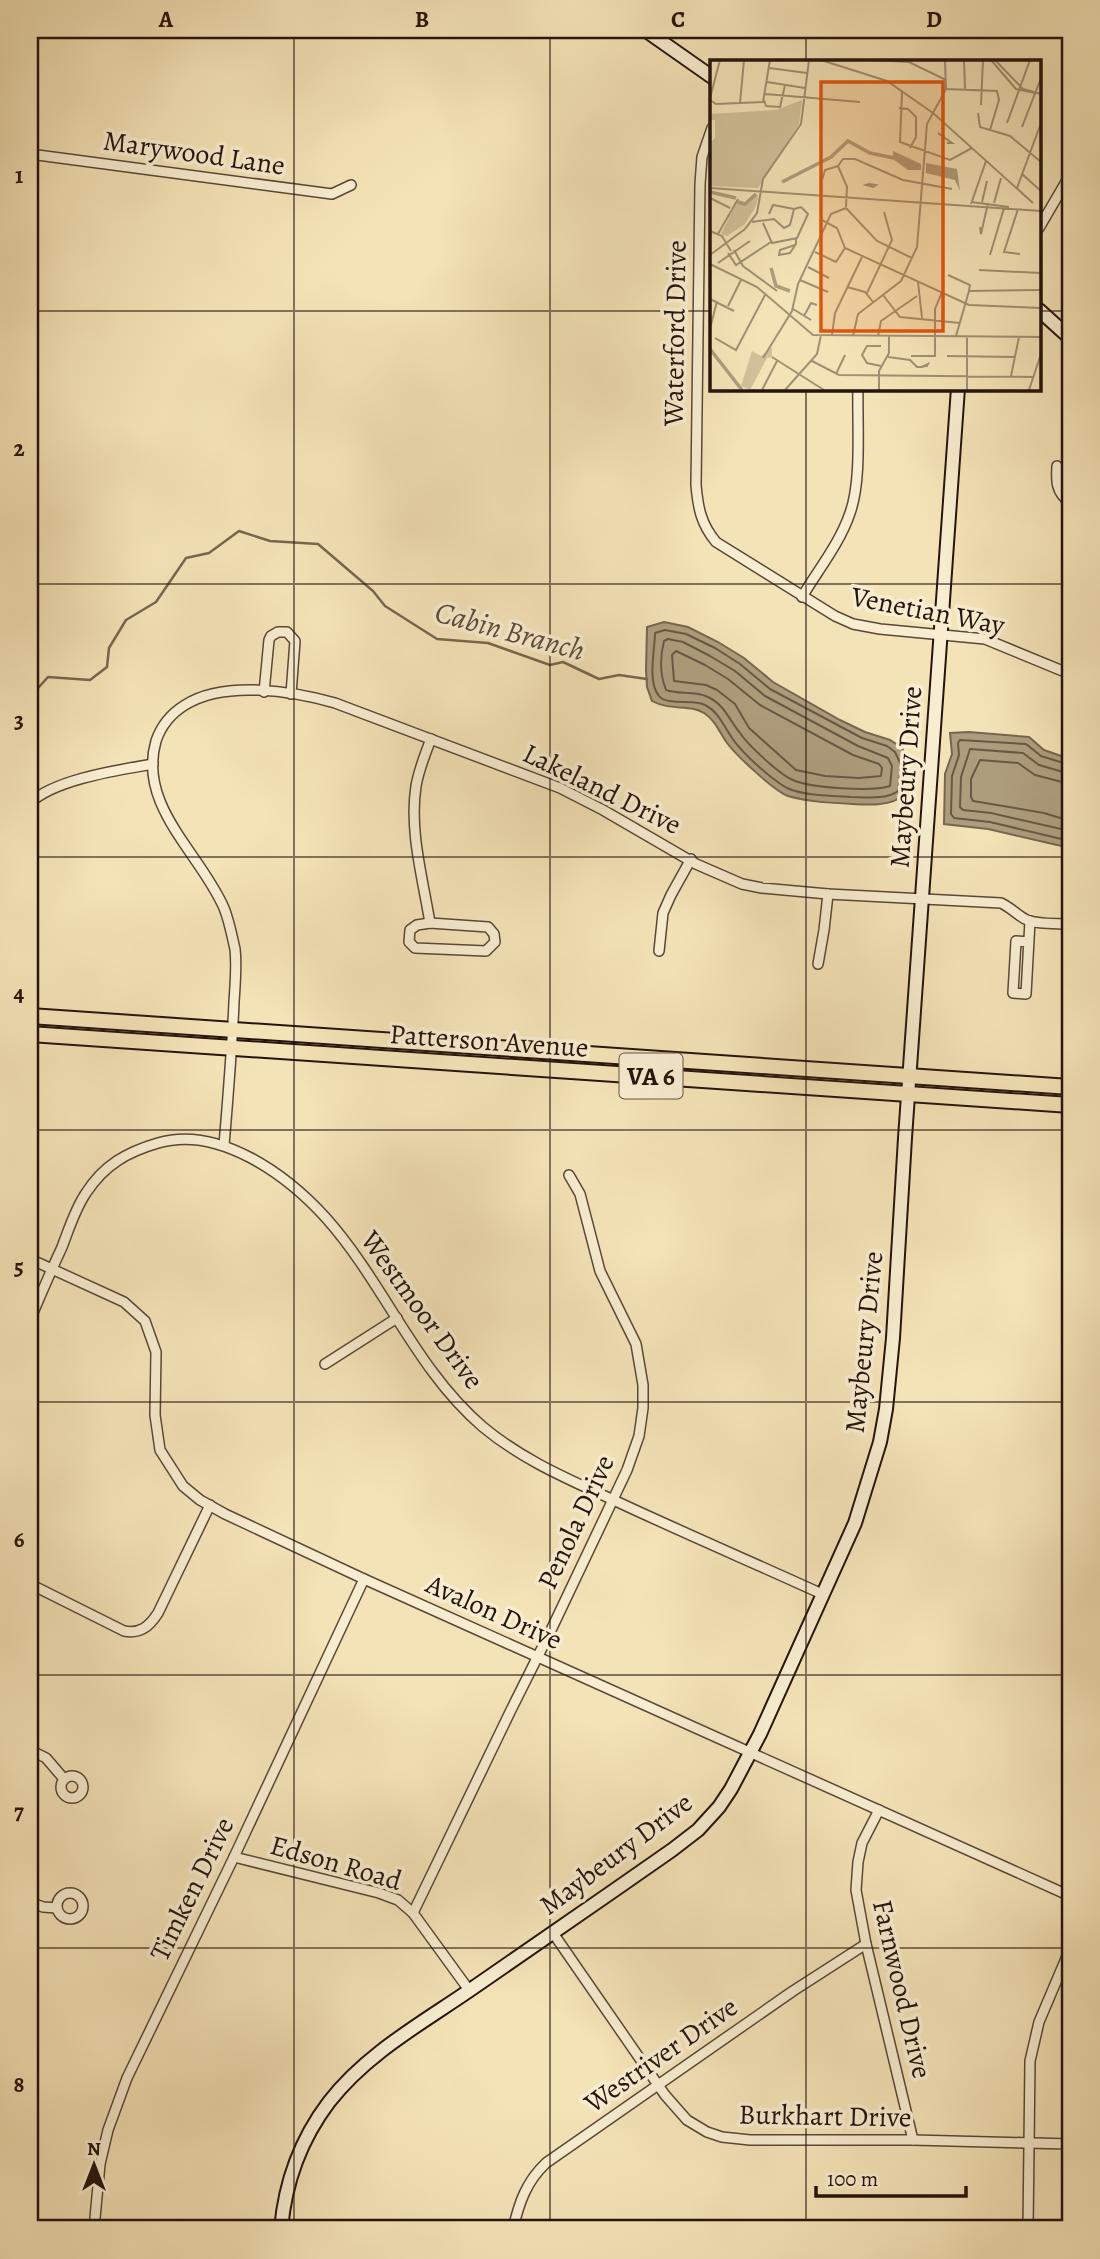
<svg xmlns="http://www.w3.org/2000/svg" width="1100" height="2259" font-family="Alegreya,serif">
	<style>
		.water { fill: #ae9d7d; stroke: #776650; stroke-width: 2 }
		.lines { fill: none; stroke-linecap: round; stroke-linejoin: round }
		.shore { stroke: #6a5845; stroke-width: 2 }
		.stream { stroke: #776650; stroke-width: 2.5 }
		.street-casing { stroke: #594838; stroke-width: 12 }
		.secondary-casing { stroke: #25140d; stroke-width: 16 }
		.primary-casing { stroke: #25140d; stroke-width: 18 }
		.street { stroke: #f8edd0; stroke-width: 9 }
		.secondary { stroke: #f8edd0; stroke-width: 12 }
		.primary { stroke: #f4e3b7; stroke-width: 14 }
		.grid { fill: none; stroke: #25140d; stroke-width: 2; stroke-opacity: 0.55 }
		.labels { text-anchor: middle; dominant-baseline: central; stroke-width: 7; stroke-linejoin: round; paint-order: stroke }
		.shield { fill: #f8edd0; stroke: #645548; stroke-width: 2 }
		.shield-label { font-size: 26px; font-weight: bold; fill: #25140d }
		.street-label { font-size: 28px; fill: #25140d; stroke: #f8edd0 }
		.water-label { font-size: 30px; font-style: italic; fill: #5c4b3a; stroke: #f8edd0 }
		.inset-river { fill: none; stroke: #ae9d7d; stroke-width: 3.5 }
		.inset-road { fill: none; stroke: #a19073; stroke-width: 2 }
		.view { fill: #de560c; fill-opacity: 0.15; stroke: #de560c; stroke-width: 3.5 }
		.inset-edge { fill: none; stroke: #25140d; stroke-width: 3.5 }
		.neatline { fill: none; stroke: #25140d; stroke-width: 2.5 }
		.grid-label { font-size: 23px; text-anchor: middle; font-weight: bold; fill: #25140d }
	</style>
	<rect width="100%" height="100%" fill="#f4e3b7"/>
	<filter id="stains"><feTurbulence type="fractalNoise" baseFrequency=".00286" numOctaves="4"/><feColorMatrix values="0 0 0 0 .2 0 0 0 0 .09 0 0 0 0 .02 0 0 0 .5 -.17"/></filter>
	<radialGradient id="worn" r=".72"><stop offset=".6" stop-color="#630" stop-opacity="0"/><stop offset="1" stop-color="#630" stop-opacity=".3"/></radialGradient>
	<g class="water">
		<path d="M664 622 688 627 718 642 744 658 773 682 840 720 865 732 890 740 902 748 909 764 905 795C890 806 871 805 853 804 831 803 809 802 788 796 774 791 736 755 727 743 719 732 716 721 704 713 690 704 670 711 652 701L647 687 646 670 647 627Z"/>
		<path d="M969 732 1029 737 1044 750 1070 759V848L988 829 944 824 945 774 952 754 950 733Z"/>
	</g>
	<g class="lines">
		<g class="shore">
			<path d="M665 630 686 634 715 648 740 664 770 689 862 738 887 746 895 752 901 765 898 791C887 800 864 797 851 797 833 796 804 796 787 788 771 779 742 753 732 738 723 725 719 712 705 705 694 699 667 706 659 696 647 682 655 649 655 633Z"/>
			<path d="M668 639 683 642 710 656 735 671 765 696 858 746 888 758 892 766 890 786C873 792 810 788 793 780 780 775 748 745 740 733 729 720 725 705 708 697 695 690 679 695 666 690 660 675 660 657 664 641Z"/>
			<path d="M676 651 705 665 728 679 760 705 853 755 879 764 882 768 881 776 859 778 825 776 796 770 749 728 735 704 717 690 706 685 674 681 672 655Z"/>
			<path d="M1070 765 1041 756 1026 744 960 740 958 743 959 755 952 776 951 814 954 818 990 822 1070 841"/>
			<path d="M1070 774 1039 765 1023 753 970 749 961 777 960 807 963 810 991 813 1070 831"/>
			<path d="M1070 784 1035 775 1018 763 980 760 971 779V797L973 801 1044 813 1070 821"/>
		</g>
		<path class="stream" d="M30 697 48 677 90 680 107 667 109 648 126 620 156 602 186 558 209 553 239 531 270 541 318 544 373 591 385 606 437 639 488 643 550 665 563 662 599 679 619 675 647 679"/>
		<defs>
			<g id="street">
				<path d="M712 128 702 157 700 184 696 485C698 508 701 524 716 542L835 616 853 624 880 629 985 639 1070 674"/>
				<path d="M30 154 332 194 351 185"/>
				<path d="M1039 228 1070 175"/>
				<path d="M1057 466C1056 482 1056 492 1070 503"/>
				<path d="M802 597C818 570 840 543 850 513 862 480 857 424 858 388"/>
				<path d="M264 692 269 640 271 636 278 632H287L295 641 291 694"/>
				<path d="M30 803C55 779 119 770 153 764"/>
				<path d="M430 923 488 927 494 934 495 942 486 951 415 948 409 942 410 930 417 925Z"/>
				<path d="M430 923C423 879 409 831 416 786 419 769 425 754 431 739"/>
				<path d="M1029 942 1016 941 1013 993 1026 994 1030 921"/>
				<path d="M659 951 663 913 671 895 691 859"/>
				<path d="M818 964 824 930 828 894"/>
				<path d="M224 1145C228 1098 232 1050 234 1002 235 985 237 966 235 949 232 936 229 920 224 908 201 854 137 806 156 741 161 726 172 713 185 705 224 680 293 691 335 703L560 788 603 810 696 864 742 884 762 888 828 894 1001 903C1010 907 1016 914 1025 919 1037 925 1056 923 1070 924"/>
				<path d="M30 1259 124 1302 145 1321 156 1352 155 1415 160 1450 183 1486 200 1500 225 1514 364 1579 1070 1896"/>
				<path d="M30 1320C40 1296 51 1271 62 1247 69 1229 75 1209 86 1193 104 1165 127 1152 158 1143 219 1125 287 1175 326 1218 384 1283 416 1370 483 1427 525 1462 573 1481 622 1504 689 1535 756 1564 822 1594"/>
				<path d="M325 1364 397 1318"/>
				<path d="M30 1584 124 1631C140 1634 149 1627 158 1613L210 1505"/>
				<path d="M30 1750 46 1758 64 1779"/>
				<circle cx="72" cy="1787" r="11"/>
				<path d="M879 1810 862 1843 858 1862 856 1890 866 1944 913 2140"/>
				<path d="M234 1857 379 1893 398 1900 413 1913 469 1990"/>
				<circle cx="70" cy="1906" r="13"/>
				<path d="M30 1902 43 1907 57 1908"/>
				<path d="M413 1913 511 1710 553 1626 627 1470 639 1436 643 1408V1385L636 1344 600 1271 580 1194 569 1175"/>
				<path d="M553 1933 665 2095 687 2120 707 2132 722 2137 750 2140H913L1070 2144"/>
				<path d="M94 2229 100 2164 108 2130 127 2078 234 1857 364 1579"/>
				<path d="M513 2229C519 2203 526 2182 546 2163L793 1991 866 1944"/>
				<path d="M1028 2229 1030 2061 1039 2022 1070 1949"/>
			</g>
			<g id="secondary">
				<path d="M645 30 712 77"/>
				<path d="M1039 310 1070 338"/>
				<path d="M281 2229C285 2183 301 2139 329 2102 366 2054 422 2023 470 1990 538 1943 605 1897 672 1850L698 1830 719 1807 731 1789 760 1734 855 1523 880 1442 886 1409 893 1338 905 1138 958 388"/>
			</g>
			<g id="primary">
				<path d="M30 1016 1070 1087"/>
				<path d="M30 1034 1070 1105"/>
			</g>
		</defs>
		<use href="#street" class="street-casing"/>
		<use href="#secondary" class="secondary-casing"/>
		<use href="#primary" class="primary-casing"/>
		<use href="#street" class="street"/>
		<use href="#secondary" class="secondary"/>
		<use href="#primary" class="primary"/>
	</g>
	<path class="grid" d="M294 30V2229M550 30V2229M806 30V61M30 311H712M1039 311H1070M806 388V2229M30 584H1070M30 857H1070M30 1130H1070M30 1402H1070M30 1675H1070M30 1948H1070"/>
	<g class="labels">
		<rect class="shield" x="619.5" y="1053.5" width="63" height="45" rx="5"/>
		<g class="shield-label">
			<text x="651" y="1076">VA 6</text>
		</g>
		<g class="street-label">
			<text transform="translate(194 153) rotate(8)">Marywood Lane</text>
			<text transform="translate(675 333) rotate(-89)">Waterford Drive</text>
			<text transform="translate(928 611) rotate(11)">Venetian Way</text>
			<text transform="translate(906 777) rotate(-86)">Maybeury Drive</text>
			<text transform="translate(602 789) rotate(26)">Lakeland Drive</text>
			<text transform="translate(489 1041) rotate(4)">Patterson Avenue</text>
			<text transform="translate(422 1310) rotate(54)">Westmoor Drive</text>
			<text transform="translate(864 1342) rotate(-84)">Maybeury Drive</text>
			<text transform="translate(576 1522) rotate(-65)">Penola Drive</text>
			<text transform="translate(494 1612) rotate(24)">Avalon Drive</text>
			<text transform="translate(616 1854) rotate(-37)">Maybeury Drive</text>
			<text transform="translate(336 1863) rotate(16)">Edson Road</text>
			<text transform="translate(192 1889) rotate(-64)">Timken Drive</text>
			<text transform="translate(902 1989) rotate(77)">Farnwood Drive</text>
			<text transform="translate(661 2055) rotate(-35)">Westriver Drive</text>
			<text transform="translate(825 2116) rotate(1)">Burkhart Drive</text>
		</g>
		<g class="water-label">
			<text transform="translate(510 631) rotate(15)">Cabin Branch</text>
		</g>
	</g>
	<g transform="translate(710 60)">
		<rect width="331" height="331" fill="#f4e3b7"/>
		<path d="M92 40 89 64 48 128 0 126V83L5 78V60H0V54L66 50ZM43 135H48L46 146 35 164 17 176 11 174 28 140 34 144ZM62 287V297L57 298 40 330 31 326 42 291 51 296Z" fill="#d1c09a"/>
		<path d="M183 91 211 104V110H198L183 99ZM216 103 247 109 250 131 245 120 216 113Z" fill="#ae9d7d"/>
		<path class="inset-river" d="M72 122 121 97 138 81 160 93 184 98M0 132 26 138M28 142 35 144 46 134M61 208 66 226 80 231M0 289 32 330"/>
		<path class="inset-road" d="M111 0 177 21 223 53 323 143M161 0 199 2 236 20M254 0 255 29M281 0 306 29 325 33M285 0 313 29 331 34M59 8 97 13M57 22 95 28M236 29 287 31 289 40 280 70M192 32 190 82 240 100 262 88M55 34 150 42M0 38 10 0M0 40 6 44 53 42 60 0M54 40 56 46 70 47 75 25M30 43 34 0M271 45 273 0M189 48 198 49 206 57V77L200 88M268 53 270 67 300 76 331 102M297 63 320 0M312 67 331 18M228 73 242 83H237M128 106 133 99H145L193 120 242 129M128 106 137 127 136 147M312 114 331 131M112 120 115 110 128 106M156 125 159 124 166 125 163 127ZM0 128 331 151M307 128 331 63M0 138 20 148M261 142 299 147M272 142 277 121M284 143 291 118M261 144 276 101M136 148 167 181 202 198M308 149 294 192 310 194M59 154 63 145 84 149M110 159 127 168 135 188 259 245 331 248M42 162 64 159 74 168 80 165 84 149 91 147M53 163 62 183 87 178 98 154 91 147M270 167 271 174 278 143M0 171 12 176 21 191M8 174 28 139M85 185 70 190 69 195 80 193 84 187 85 185 86 184V178M24 190 33 206 67 231M105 192 126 202 135 188M18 193 26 205 61 182M0 195 35 169 47 153 53 119 91 64 99 0M280 195 294 148M8 203 40 181M0 204 47 227 103 275 331 277M98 207 119 218M269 210 331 213M238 215 260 225 259 231M90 220 118 232M208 222 212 258M137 227 155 232 163 242M259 231 331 230M157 233 182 180 174 152M173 235 190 257 250 263M0 239 24 251M18 246 31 220M83 249 101 260M94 256 101 243 107 245M1 265 7 241M122 275 125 253 152 197M143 276 148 254 191 221 207 187 217 64 236 29 235 0M168 276 171 261 207 236M246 276 259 231M5 278 26 290 55 235M171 286H157L152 295 157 303 171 306M201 296H225V249L232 232M237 296 305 297M62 297 114 330M178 297 200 300 207 307H210L216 306H217L218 304 212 307M53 298 82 251 88 224 121 154 136 148M102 301 129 315 324 317M126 314 135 295M301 316 309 277M52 330 67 301M75 330 107 294 111 275M169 330V311L179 293V276M257 330V277M319 330 331 294"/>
		<path class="view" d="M111 22H233V271H111Z"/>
		<rect width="331" height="331" class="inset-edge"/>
	</g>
	<rect width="1100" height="2259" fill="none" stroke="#f4e3b7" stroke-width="77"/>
	<g transform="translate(94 2165)" stroke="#f8edd0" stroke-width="5" paint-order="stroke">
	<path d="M0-5L12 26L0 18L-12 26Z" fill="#25140d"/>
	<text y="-10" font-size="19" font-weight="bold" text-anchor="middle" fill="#25140d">N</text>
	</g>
	<path d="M816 2186v10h150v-10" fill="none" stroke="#25140d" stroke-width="3.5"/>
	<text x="827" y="2186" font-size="21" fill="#25140d" stroke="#f8edd0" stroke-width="5" paint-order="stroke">100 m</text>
	<rect x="38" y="38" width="1024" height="2182" class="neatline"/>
	<g class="grid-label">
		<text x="166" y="27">A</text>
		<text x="422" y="27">B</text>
		<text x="678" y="27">C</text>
		<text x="934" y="27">D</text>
		<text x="19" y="183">1</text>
		<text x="19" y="456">2</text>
		<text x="19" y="728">3</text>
		<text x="19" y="1001">4</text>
		<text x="19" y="1274">5</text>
		<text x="19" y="1547">6</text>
		<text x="19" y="1819">7</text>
		<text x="19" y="2092">8</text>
	</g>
	<rect width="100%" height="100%" filter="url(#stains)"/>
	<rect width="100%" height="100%" fill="url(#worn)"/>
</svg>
